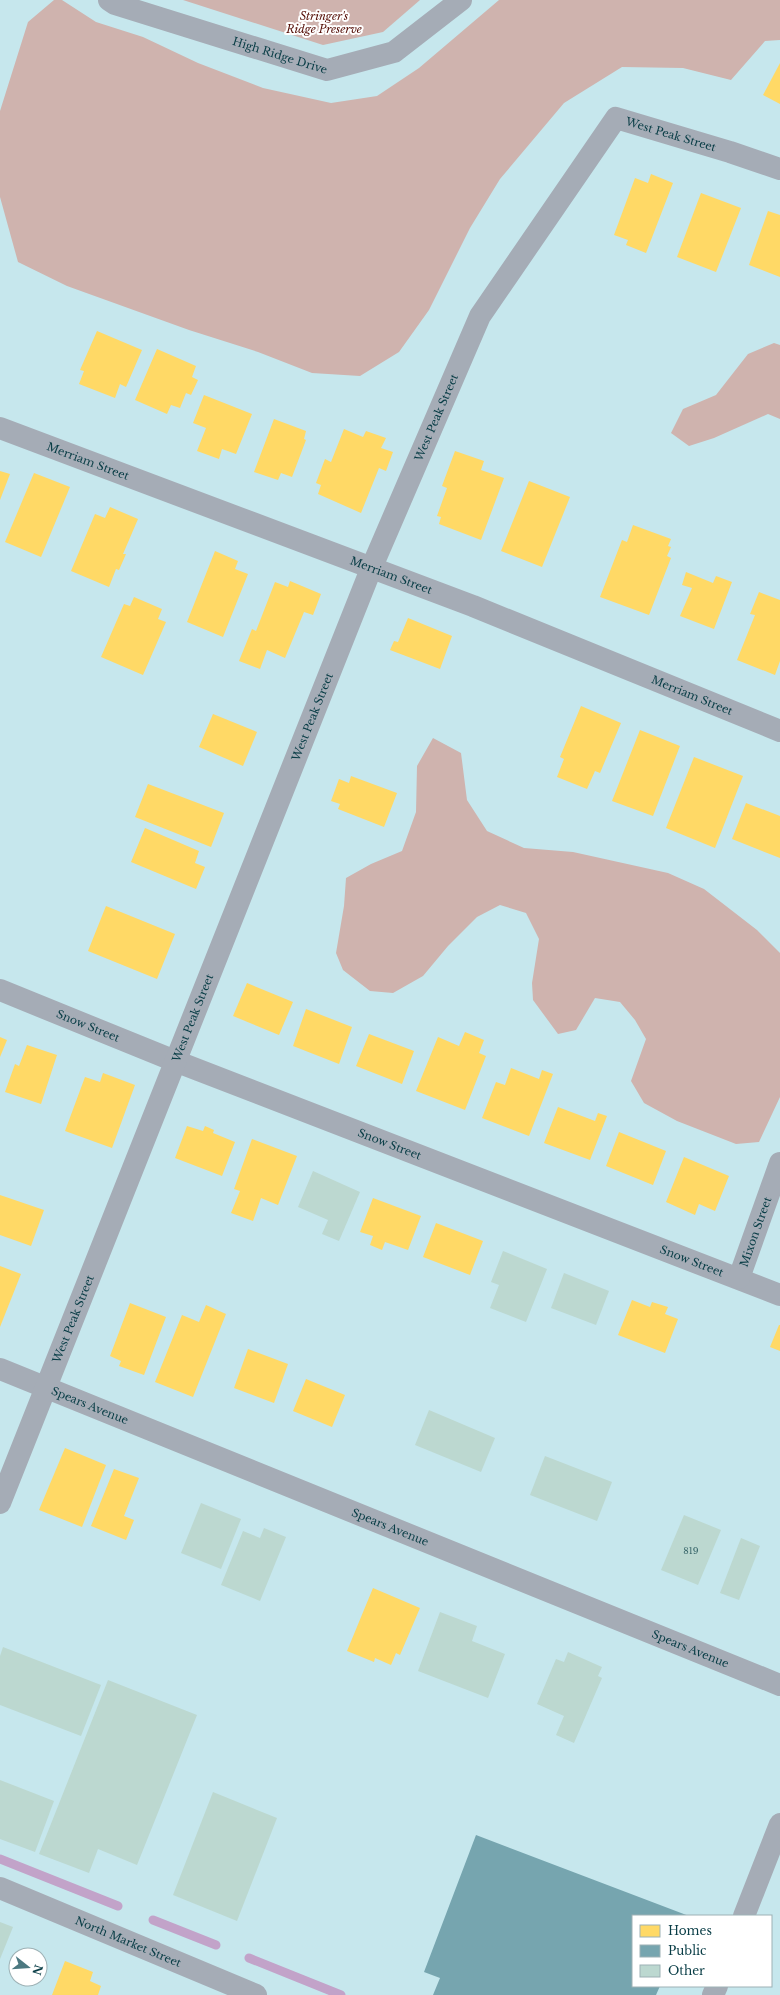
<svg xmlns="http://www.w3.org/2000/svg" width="780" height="1995" font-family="'Libre Baskerville',serif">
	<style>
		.forest { fill: #cfb3ae }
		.homes { fill: #ffd966 }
		.public { fill: #76a5af }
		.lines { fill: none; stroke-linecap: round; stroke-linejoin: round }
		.stream { stroke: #c2a3c9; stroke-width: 9 }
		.building { fill: #bcd8d0 }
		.street { stroke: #a5acb6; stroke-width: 22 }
		.labels { text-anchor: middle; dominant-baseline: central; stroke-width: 4; stroke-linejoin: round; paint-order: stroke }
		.number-label { font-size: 9px; fill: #366468 }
		.park-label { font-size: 11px; font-style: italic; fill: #530c04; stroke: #fff }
		.street-label { font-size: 11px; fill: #093d46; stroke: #fff }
	</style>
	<rect width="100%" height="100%" fill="#c6e7ed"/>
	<g class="forest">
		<path d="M54 0H62L96 22 143 37 198 63 263 88 331 103 377 96 419 68 499 0H780V40L765 41 731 80 683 68 622 67 564 103 500 179 470 228 429 310 399 352 360 376 312 373 258 352 189 330 67 286 18 262 0 197V111L28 22Z"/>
		<path d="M183 0H420L383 32 323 45Z"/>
		<path d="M774 343 780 345V419L768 414 714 438 689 446 671 433 683 409 716 395 748 354Z"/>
		<path d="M433 738 461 753 467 800 487 831 524 848 573 852 668 873 704 889 757 930 780 953V1097L759 1142 736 1144 677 1121 644 1103 631 1081 646 1039 635 1020 620 1002 595 998 576 1030 558 1034 533 1000 532 983 539 939 526 913 500 905 477 917 448 946 423 976 393 993 370 991 343 970 336 953 344 906 346 878 371 864 402 851 416 812 417 766Z"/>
	</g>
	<g class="homes">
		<path d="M780 63V104L763 95Z"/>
		<path d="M651 174 673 183 646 253 626 245 628 240 614 235 635 178 648 183Z"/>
		<path d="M701 193 741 208 716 272 677 257Z"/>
		<path d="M768 211 780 215V277L749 265Z"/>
		<path d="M97 331 142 350 126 387 120 384 115 398 79 384 84 371 80 370Z"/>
		<path d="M157 349 196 366 192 377 198 380 191 395 186 393 180 408 171 405 167 414 135 400Z"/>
		<path d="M204 395 252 414 236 454 222 449 219 459 197 451 206 428 193 423Z"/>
		<path d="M274 419 306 431 304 439 306 440 292 477 281 473 278 480 254 472Z"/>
		<path d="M344 429 363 437 366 431 386 438 381 448 393 452 386 471 379 468 361 513 318 494 321 485 316 483 325 459 331 462Z"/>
		<path d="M455 451 484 461 481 470 504 478 481 540 439 524 441 517 437 516 447 488 442 486Z"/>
		<path d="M0 471 10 474 0 500Z"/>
		<path d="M34 473 70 487 41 557 5 542Z"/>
		<path d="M529 481 570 497 542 567 501 551Z"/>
		<path d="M110 507 138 519 123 554H126L119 570 116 569 109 587 71 571 95 514 105 518Z"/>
		<path d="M633 525 671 539 668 546 671 547 667 556 671 558 649 615 600 597 622 540 627 542Z"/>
		<path d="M215 551 238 561 235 569 248 574 223 637 187 622Z"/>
		<path d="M686 572 713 583 716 576 732 582 714 629 680 616 692 588 682 585Z"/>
		<path d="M290 581 321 594 313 615 304 612 285 658 267 650 260 669 239 661 252 629 256 631 275 582 288 587Z"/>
		<path d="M759 592 780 600V661L775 675 737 660 755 615 750 614Z"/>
		<path d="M134 597 162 609 158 619 166 622 143 675 101 657 124 604 130 606Z"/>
		<path d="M408 618 452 636 440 669 390 650 394 641 398 642Z"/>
		<path d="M581 706 621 723 600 773 595 771 587 789 557 777 564 759 560 757Z"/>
		<path d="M213 714 257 732 243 766 199 747Z"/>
		<path d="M640 730 680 746 653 816 612 801Z"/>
		<path d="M694 757 743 776 715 848 666 828Z"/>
		<path d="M351 776 397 793 384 827 338 809 340 804 331 801 339 779 349 783Z"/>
		<path d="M148 784 224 813 211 847 135 817Z"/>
		<path d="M746 803 780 816V858L732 839Z"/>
		<path d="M145 828 199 851 195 863 205 867 196 889 131 862Z"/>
		<path d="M106 906 175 934 157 979 88 951Z"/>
		<path d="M247 983 293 1002 279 1035 233 1016Z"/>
		<path d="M306 1009 352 1027 339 1064 293 1046Z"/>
		<path d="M465 1032 484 1040 479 1053 486 1056 465 1110 416 1091 438 1037 459 1046Z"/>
		<path d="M369 1034 414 1051 402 1084 356 1066Z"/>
		<path d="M0 1037 7 1040 0 1057Z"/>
		<path d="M27 1045 57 1055 41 1104 5 1092 15 1064 19 1066Z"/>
		<path d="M511 1068 539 1079 542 1070 553 1074 529 1136 482 1118 496 1082 505 1085Z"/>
		<path d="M103 1073 135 1085 112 1148 65 1131 85 1077 100 1082Z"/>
		<path d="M558 1107 595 1121 598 1113 607 1116 590 1160 544 1143Z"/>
		<path d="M187 1126 203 1131 205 1126 214 1130 213 1133 235 1142 222 1176 175 1158Z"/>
		<path d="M619 1132 666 1151 653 1185 606 1166Z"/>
		<path d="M252 1139 297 1156 278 1205 261 1198 253 1221 231 1213 240 1191 234 1189Z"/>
		<path d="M684 1157 729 1176 715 1211 699 1204 695 1215 666 1202Z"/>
		<path d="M0 1195 44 1210 31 1246 0 1235Z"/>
		<path d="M373 1198 421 1216 408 1250 385 1242 382 1250 370 1245 373 1236 360 1232Z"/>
		<path d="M436 1223 483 1241 470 1275 423 1257Z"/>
		<path d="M0 1266 21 1274 0 1327Z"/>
		<path d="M632 1300 650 1307 652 1302 668 1307 665 1314 678 1319 665 1353 618 1335Z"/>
		<path d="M130 1303 166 1317 144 1375 119 1366 121 1361 110 1356Z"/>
		<path d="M206 1305 226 1314 193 1397 155 1382 182 1315 199 1322Z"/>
		<path d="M779 1325H780V1351L770 1347Z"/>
		<path d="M248 1349 288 1364 274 1403 234 1388Z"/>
		<path d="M306 1379 345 1395 332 1427 293 1411Z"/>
		<path d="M65 1448 106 1465 82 1527 39 1510Z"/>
		<path d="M114 1469 139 1478 124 1516 134 1520 126 1540 91 1526Z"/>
		<path d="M373 1588 420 1608 400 1655 396 1653 391 1665 375 1658 374 1662 347 1651Z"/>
		<path d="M65 1961 93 1972 90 1981 101 1986 98 1995H52Z"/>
	</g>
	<path class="public" d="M476 1835 689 1916H633V1986H660L656 1995H433L440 1978 424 1972Z"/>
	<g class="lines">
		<g class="stream">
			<path d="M0 1859 118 1906"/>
			<path d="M153 1920 216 1945"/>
			<path d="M249 1958 341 1995"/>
		</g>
	</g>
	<g class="building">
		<path d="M313 1171 360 1192 339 1241 322 1234 328 1220 298 1207Z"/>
		<path d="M503 1251 547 1269 526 1322 490 1308 499 1285 491 1282Z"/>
		<path d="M564 1273 609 1291 596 1325 551 1308Z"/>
		<path d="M429 1410 495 1438 481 1472 415 1445Z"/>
		<path d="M545 1456 612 1482 597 1521 530 1495Z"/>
		<path d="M201 1503 241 1519 221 1569 181 1553Z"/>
		<path d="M684 1515 721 1530 698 1585 661 1570Z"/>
		<path d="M264 1528 286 1537 260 1601 221 1585 243 1531 260 1538Z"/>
		<path d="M741 1538 760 1546 739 1600 720 1593Z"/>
		<path d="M440 1612 477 1626 472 1641 505 1654 488 1698 418 1671Z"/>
		<path d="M3 1647 101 1685 81 1736 0 1705V1656Z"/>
		<path d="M568 1652 602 1667 598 1676 602 1678 574 1743 556 1735 564 1716 537 1704 556 1659 564 1662Z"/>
		<path d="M108 1680 197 1715 137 1865 98 1849 89 1873 39 1854Z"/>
		<path d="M0 1780 54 1801 35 1852 0 1839Z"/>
		<path d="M213 1792 277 1818 237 1921 173 1895Z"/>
		<path d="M0 1922 13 1927 0 1959Z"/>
	</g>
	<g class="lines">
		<g class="street">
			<path id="s1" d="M109 0 115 4 327 70 394 52 461 0"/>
			<path id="s2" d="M0 428 473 606 780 731"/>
			<path id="s3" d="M0 990 175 1061 780 1295"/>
			<path id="s4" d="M739 1278 780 1163"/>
			<path id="s5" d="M0 1369 780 1685"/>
			<path id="s6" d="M0 1503 371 569 480 316 616 118 730 152 780 169"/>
			<path id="s7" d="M0 1888 256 1995"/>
			<path d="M744 1916 780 1824"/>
			<path d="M713 1995 717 1986"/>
		</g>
	</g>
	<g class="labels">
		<g class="number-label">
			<text x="691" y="1550">819</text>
		</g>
		<g class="park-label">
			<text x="324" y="16">Stringer's<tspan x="324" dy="13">Ridge Preserve</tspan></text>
		</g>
		<g class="street-label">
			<text stroke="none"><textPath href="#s1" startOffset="180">High Ridge Drive</textPath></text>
			<text stroke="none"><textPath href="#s6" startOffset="1578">West Peak Street</textPath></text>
			<text stroke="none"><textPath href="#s6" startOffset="1170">West Peak Street</textPath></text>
			<text stroke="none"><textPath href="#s2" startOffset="94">Merriam Street</textPath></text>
			<text stroke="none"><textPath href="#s2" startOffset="418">Merriam Street</textPath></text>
			<text stroke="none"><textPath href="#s2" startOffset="742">Merriam Street</textPath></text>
			<text stroke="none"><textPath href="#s6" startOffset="846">West Peak Street</textPath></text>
			<text stroke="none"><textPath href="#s6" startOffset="522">West Peak Street</textPath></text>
			<text stroke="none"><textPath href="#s3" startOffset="95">Snow Street</textPath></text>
			<text stroke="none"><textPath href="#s3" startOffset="419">Snow Street</textPath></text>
			<text stroke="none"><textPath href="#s4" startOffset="49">Mixon Street</textPath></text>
			<text stroke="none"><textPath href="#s3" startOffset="743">Snow Street</textPath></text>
			<text stroke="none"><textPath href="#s6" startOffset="198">West Peak Street</textPath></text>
			<text stroke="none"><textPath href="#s5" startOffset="97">Spears Avenue</textPath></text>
			<text stroke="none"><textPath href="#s5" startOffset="421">Spears Avenue</textPath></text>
			<text stroke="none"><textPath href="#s5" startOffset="745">Spears Avenue</textPath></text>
			<text stroke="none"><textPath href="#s7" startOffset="139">North Market Street</textPath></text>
		</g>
	</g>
	<rect x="632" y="1915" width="140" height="72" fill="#ffffff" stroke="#9db1b5"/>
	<rect x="640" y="1925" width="20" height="12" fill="#ffd966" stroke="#9db1b5"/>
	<text x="668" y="1935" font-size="12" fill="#093d46">Homes</text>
	<rect x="640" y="1945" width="20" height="12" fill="#76a5af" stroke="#9db1b5"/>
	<text x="668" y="1955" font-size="12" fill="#093d46">Public</text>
	<rect x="640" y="1965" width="20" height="12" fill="#bcd8d0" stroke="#9db1b5"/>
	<text x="668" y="1975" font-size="12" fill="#093d46">Other</text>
	<g transform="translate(28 1967) rotate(107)"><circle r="19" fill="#ffffff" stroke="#9db1b5"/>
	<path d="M0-3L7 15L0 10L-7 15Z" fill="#4b7880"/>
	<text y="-6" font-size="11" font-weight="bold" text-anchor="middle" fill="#093d46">N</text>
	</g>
</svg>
